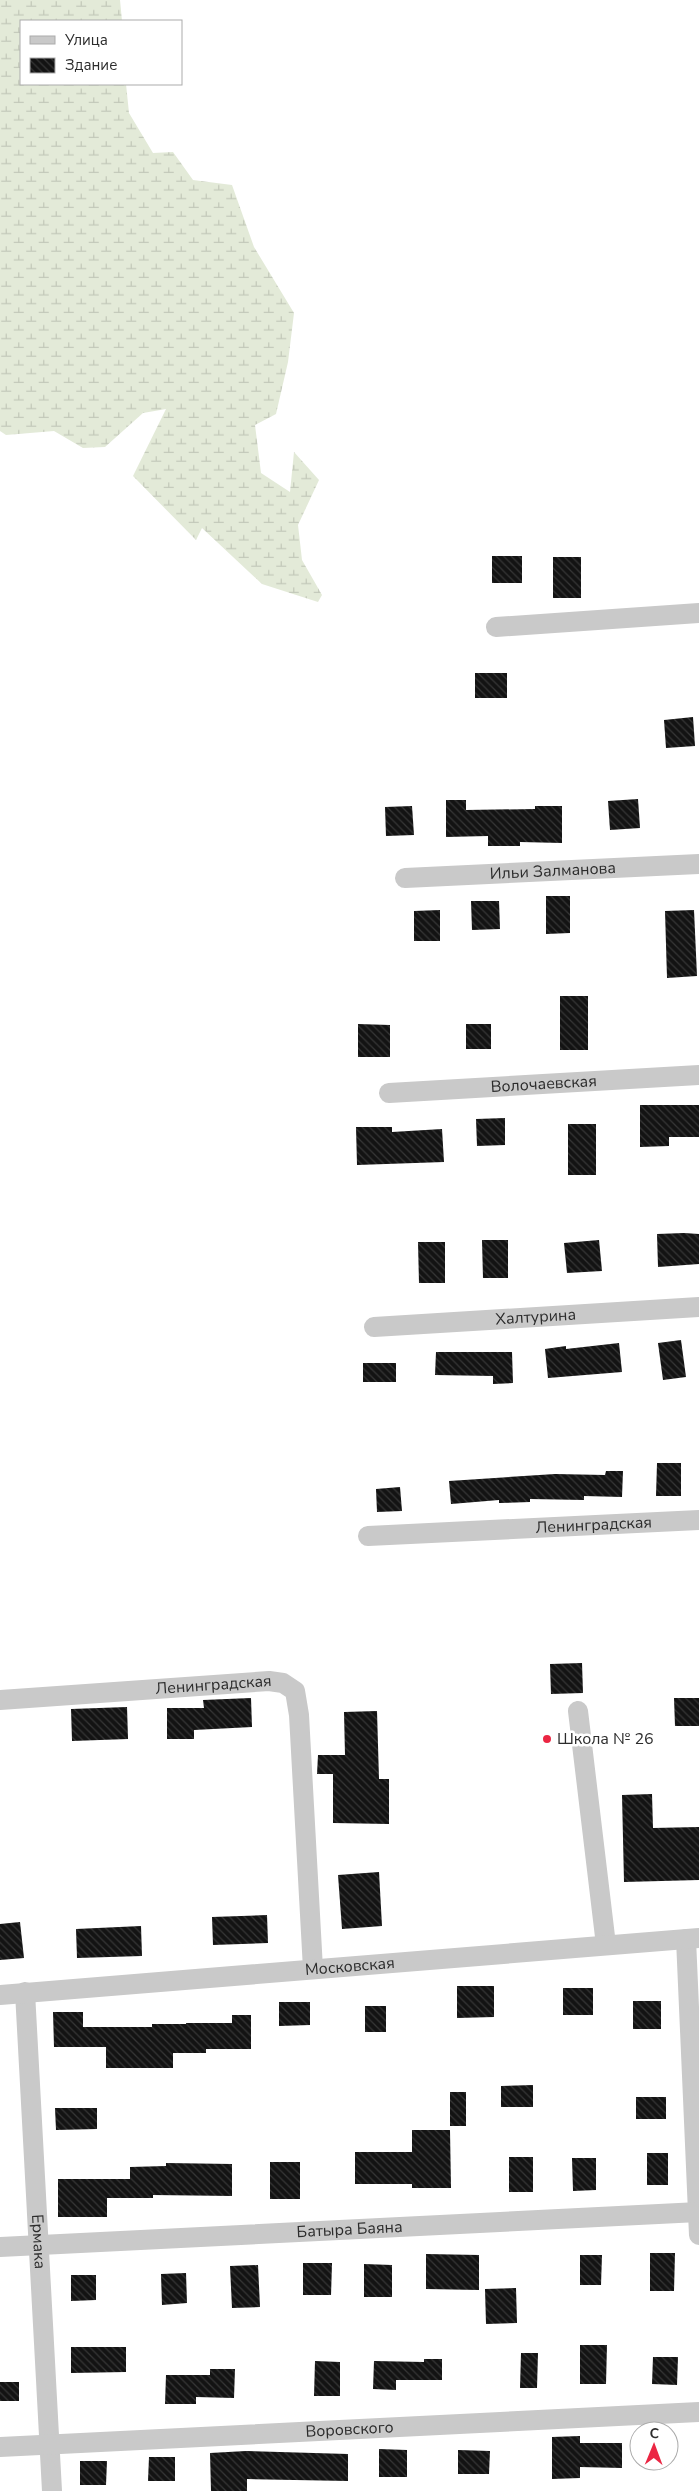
<svg xmlns="http://www.w3.org/2000/svg" width="699" height="2491" font-family="'Nunito Sans',sans-serif">
	<style>
		.wetland { fill: url(#wetland-marsh) }
		.building { fill: url(#building-back-hatch) }
		.lines { fill: none; stroke-linecap: round; stroke-linejoin: round }
		.minor { stroke: #c9c9c9; stroke-width: 20 }
		.poi-dot { fill: #eb2643; stroke: #fff; stroke-width: 2 }
		.labels { text-anchor: middle; dominant-baseline: central; stroke-width: 5; stroke-linejoin: round; paint-order: stroke }
		.street-label { font-size: 16px; fill: #2c2c2c; stroke: #fff }
		.poi-label { font-size: 16px; fill: #2c2c2c; stroke: #fff; text-anchor: start }
	</style>
	<defs>
		<pattern id="wetland-marsh" width="20" height="14" patternUnits="userSpaceOnUse" patternTransform="scale(1.25)"><rect width="20" height="14" fill="#e3ead8"/><path d="M1 5h8M5 5V1M11 12h8M15 12V8" fill="none" stroke="#c3c9ba"/></pattern>
		<pattern id="building-back-hatch" width="6" height="6" patternUnits="userSpaceOnUse" patternTransform="scale(1.25)"><rect width="6" height="6" fill="#131313"/><path d="M-1 5l2 2M0 0l6 6M5-1l2 2" fill="none" stroke="#363636"/></pattern>
	</defs>
	<rect width="100%" height="100%" fill="#fff"/>
	<path class="wetland" d="M0 0H120L122 21H21V84H126L129 113 153 153 173 152 193 180 232 185 254 247 294 313 288 362 276 414 255 425 261 473 290 492 294 452 319 480 298 525 302 560 322 595 318 602 262 584 202 528 196 540 133 476 166 409 143 413 105 447 83 448 54 431 6 435 0 431Z"/>
	<g class="building">
		<rect x="492" y="556" width="30" height="27"/>
		<rect x="553" y="557" width="28" height="41"/>
		<rect x="475" y="673" width="32" height="25"/>
		<path d="M693 717 695 746 666 748 664 720Z"/>
		<path d="M638 799 640 828 610 830 608 801Z"/>
		<path d="M446 800H466V810L535 809V806H562V843L520 842V846H488V836L446 837Z"/>
		<path d="M412 806 414 835 386 836 385 807Z"/>
		<path d="M546 896H570V933L546 934Z"/>
		<path d="M471 901H499L500 929 472 930Z"/>
		<path d="M440 910V941H414V911Z"/>
		<path d="M694 910 697 976 667 978 665 911Z"/>
		<rect x="560" y="996" width="28" height="54"/>
		<path d="M358 1024 390 1025V1057H358Z"/>
		<rect x="466" y="1024" width="25" height="25"/>
		<path d="M640 1105H699V1137H669V1146L640 1147Z"/>
		<path d="M505 1118V1145L477 1146 476 1119Z"/>
		<rect x="568" y="1124" width="28" height="51"/>
		<path d="M356 1127H392V1132L442 1129 444 1162 357 1165Z"/>
		<path d="M684 1233 699 1234V1264L658 1267 657 1234Z"/>
		<path d="M482 1240H508V1278H483Z"/>
		<path d="M599 1240 602 1271 567 1273 564 1243Z"/>
		<path d="M418 1242H445V1283H419Z"/>
		<path d="M681 1340 686 1377 663 1380 658 1343Z"/>
		<path d="M619 1343 622 1372 548 1378 545 1349 566 1346V1349Z"/>
		<path d="M436 1352H512L513 1383 493 1384V1376L435 1375Z"/>
		<rect x="363" y="1363" width="33" height="19"/>
		<path d="M657 1463H681V1496H656Z"/>
		<path d="M606 1471H623L622 1497 584 1496V1500L530 1499V1502L499 1503V1500L451 1504 449 1481 555 1474 605 1475Z"/>
		<path d="M400 1487 402 1511 377 1512 376 1489Z"/>
		<path d="M582 1663 583 1693 551 1694 550 1664Z"/>
		<path d="M251 1698 252 1727 194 1730V1739H167V1708H204L203 1700Z"/>
		<path d="M674 1698H699V1726H675Z"/>
		<path d="M127 1707 128 1739 72 1741 71 1709Z"/>
		<path d="M377 1711 379 1779H389V1824L333 1823V1774H317L318 1755H345L344 1712Z"/>
		<path d="M652 1794 653 1828 699 1827V1880L624 1882 622 1795Z"/>
		<path d="M379 1872 382 1926 342 1929 338 1875Z"/>
		<path d="M267 1915 268 1943 213 1945 212 1917Z"/>
		<path d="M20 1922 24 1958 0 1960V1924Z"/>
		<path d="M141 1926 142 1956 77 1958 76 1929Z"/>
		<path d="M457 1986H494V2017L457 2018Z"/>
		<rect x="563" y="1988" width="30" height="27"/>
		<rect x="633" y="2001" width="28" height="28"/>
		<path d="M279 2002H310V2025L279 2026Z"/>
		<rect x="365" y="2006" width="21" height="26"/>
		<path d="M53 2012H83V2027H152V2024H186V2023H232V2015H251V2049H206V2053H173V2068H106V2047H54Z"/>
		<path d="M533 2085V2107H501V2086Z"/>
		<rect x="450" y="2092" width="16" height="34"/>
		<rect x="636" y="2097" width="30" height="22"/>
		<path d="M55 2108H97V2129L56 2130Z"/>
		<path d="M412 2130H450L451 2188H412V2184H355V2152H412Z"/>
		<rect x="647" y="2153" width="21" height="32"/>
		<rect x="509" y="2157" width="24" height="35"/>
		<path d="M572 2158H596V2190L573 2191Z"/>
		<rect x="270" y="2162" width="30" height="37"/>
		<path d="M166 2163 232 2164V2196L153 2195V2198H107V2217H58V2179H130V2167L166 2166Z"/>
		<path d="M650 2253H675L674 2291H650Z"/>
		<path d="M426 2254 479 2255V2290L426 2289Z"/>
		<path d="M580 2255H602L601 2285H580Z"/>
		<path d="M303 2263H332L331 2295H303Z"/>
		<path d="M364 2264 392 2265V2297H364Z"/>
		<path d="M258 2265 260 2307 232 2308 230 2266Z"/>
		<path d="M186 2273 187 2303 162 2305 161 2274Z"/>
		<path d="M71 2275H96V2300L71 2301Z"/>
		<path d="M516 2288 517 2323 486 2324 485 2289Z"/>
		<path d="M580 2345H607L606 2384H580Z"/>
		<path d="M71 2347H126V2372L71 2373Z"/>
		<path d="M521 2353H538L537 2388H520Z"/>
		<path d="M653 2357H678L677 2385 652 2384Z"/>
		<path d="M424 2359H442V2380H396V2390L373 2389 374 2361 424 2362Z"/>
		<path d="M315 2361 340 2362V2396H314Z"/>
		<path d="M210 2369H235L234 2398 196 2397V2404H165L166 2375H210Z"/>
		<rect x="0" y="2382" width="19" height="19"/>
		<path d="M580 2436V2443H622V2468L580 2467V2478L552 2479V2437Z"/>
		<path d="M379 2449 407 2450V2477H379Z"/>
		<path d="M458 2450 490 2451 489 2474H458Z"/>
		<path d="M246 2451 348 2454V2481L247 2479V2491H211L210 2453Z"/>
		<path d="M149 2457H175V2481H148Z"/>
		<path d="M80 2461H107L106 2485H80Z"/>
	</g>
	<g class="lines">
		<g class="minor">
			<path d="M496 627 699 613"/>
			<path id="s1" d="M405 878 699 864"/>
			<path id="s2" d="M389 1093 699 1075"/>
			<path id="s3" d="M374 1327 699 1307"/>
			<path id="s4" d="M368 1536 699 1520"/>
			<path id="s5" d="M0 1700 269 1681 283 1683 295 1691 299 1715 313 1969"/>
			<path d="M578 1711 606 1945"/>
			<path d="M686 1939 699 2235"/>
			<path id="s6" d="M25 1992 52 2491"/>
			<path id="s7" d="M0 1995 699 1938"/>
			<path id="s8" d="M0 2247 699 2212"/>
			<path id="s9" d="M0 2447 699 2412"/>
		</g>
	</g>
	<circle class="poi-dot" cx="547" cy="1739" r="5"/>
	<g class="labels">
		<g class="street-label">
			<text stroke="none"><textPath href="#s1" startOffset="148">Ильи Залманова</textPath></text>
			<text stroke="none"><textPath href="#s2" startOffset="155">Волочаевская</textPath></text>
			<text stroke="none"><textPath href="#s3" startOffset="162">Халтурина</textPath></text>
			<text stroke="none"><textPath href="#s4" startOffset="226">Ленинградская</textPath></text>
			<text stroke="none"><textPath href="#s5" startOffset="214">Ленинградская</textPath></text>
			<text stroke="none"><textPath href="#s7" startOffset="351">Московская</textPath></text>
			<text stroke="none"><textPath href="#s8" startOffset="350">Батыра Баяна</textPath></text>
			<text stroke="none"><textPath href="#s6" startOffset="250">Ермака</textPath></text>
			<text stroke="none"><textPath href="#s9" startOffset="350">Воровского</textPath></text>
		</g>
		<g class="poi-label">
			<text x="557" y="1739">Школа № 26</text>
		</g>
	</g>
	<rect x="20" y="20" width="162" height="65" fill="#ffffff" stroke="#ababab"/>
	<rect x="30" y="36" width="25" height="8" fill="#c9c9c9" stroke="#ababab"/>
	<text x="65" y="45" font-size="15" fill="#2c2c2c">Улица</text>
	<rect x="30" y="58" width="25" height="15" fill="url(#building-back-hatch)" stroke="#ababab"/>
	<text x="65" y="70" font-size="15" fill="#2c2c2c">Здание</text>
	<g transform="translate(654 2446) rotate(1)"><circle r="24" fill="#ffffff" stroke="#ababab"/>
	<path d="M0-4L9 19L0 12L-9 19Z" fill="#eb2643"/>
	<text y="-8" font-size="14" font-weight="bold" text-anchor="middle" fill="#2c2c2c">С</text>
	</g>
</svg>
